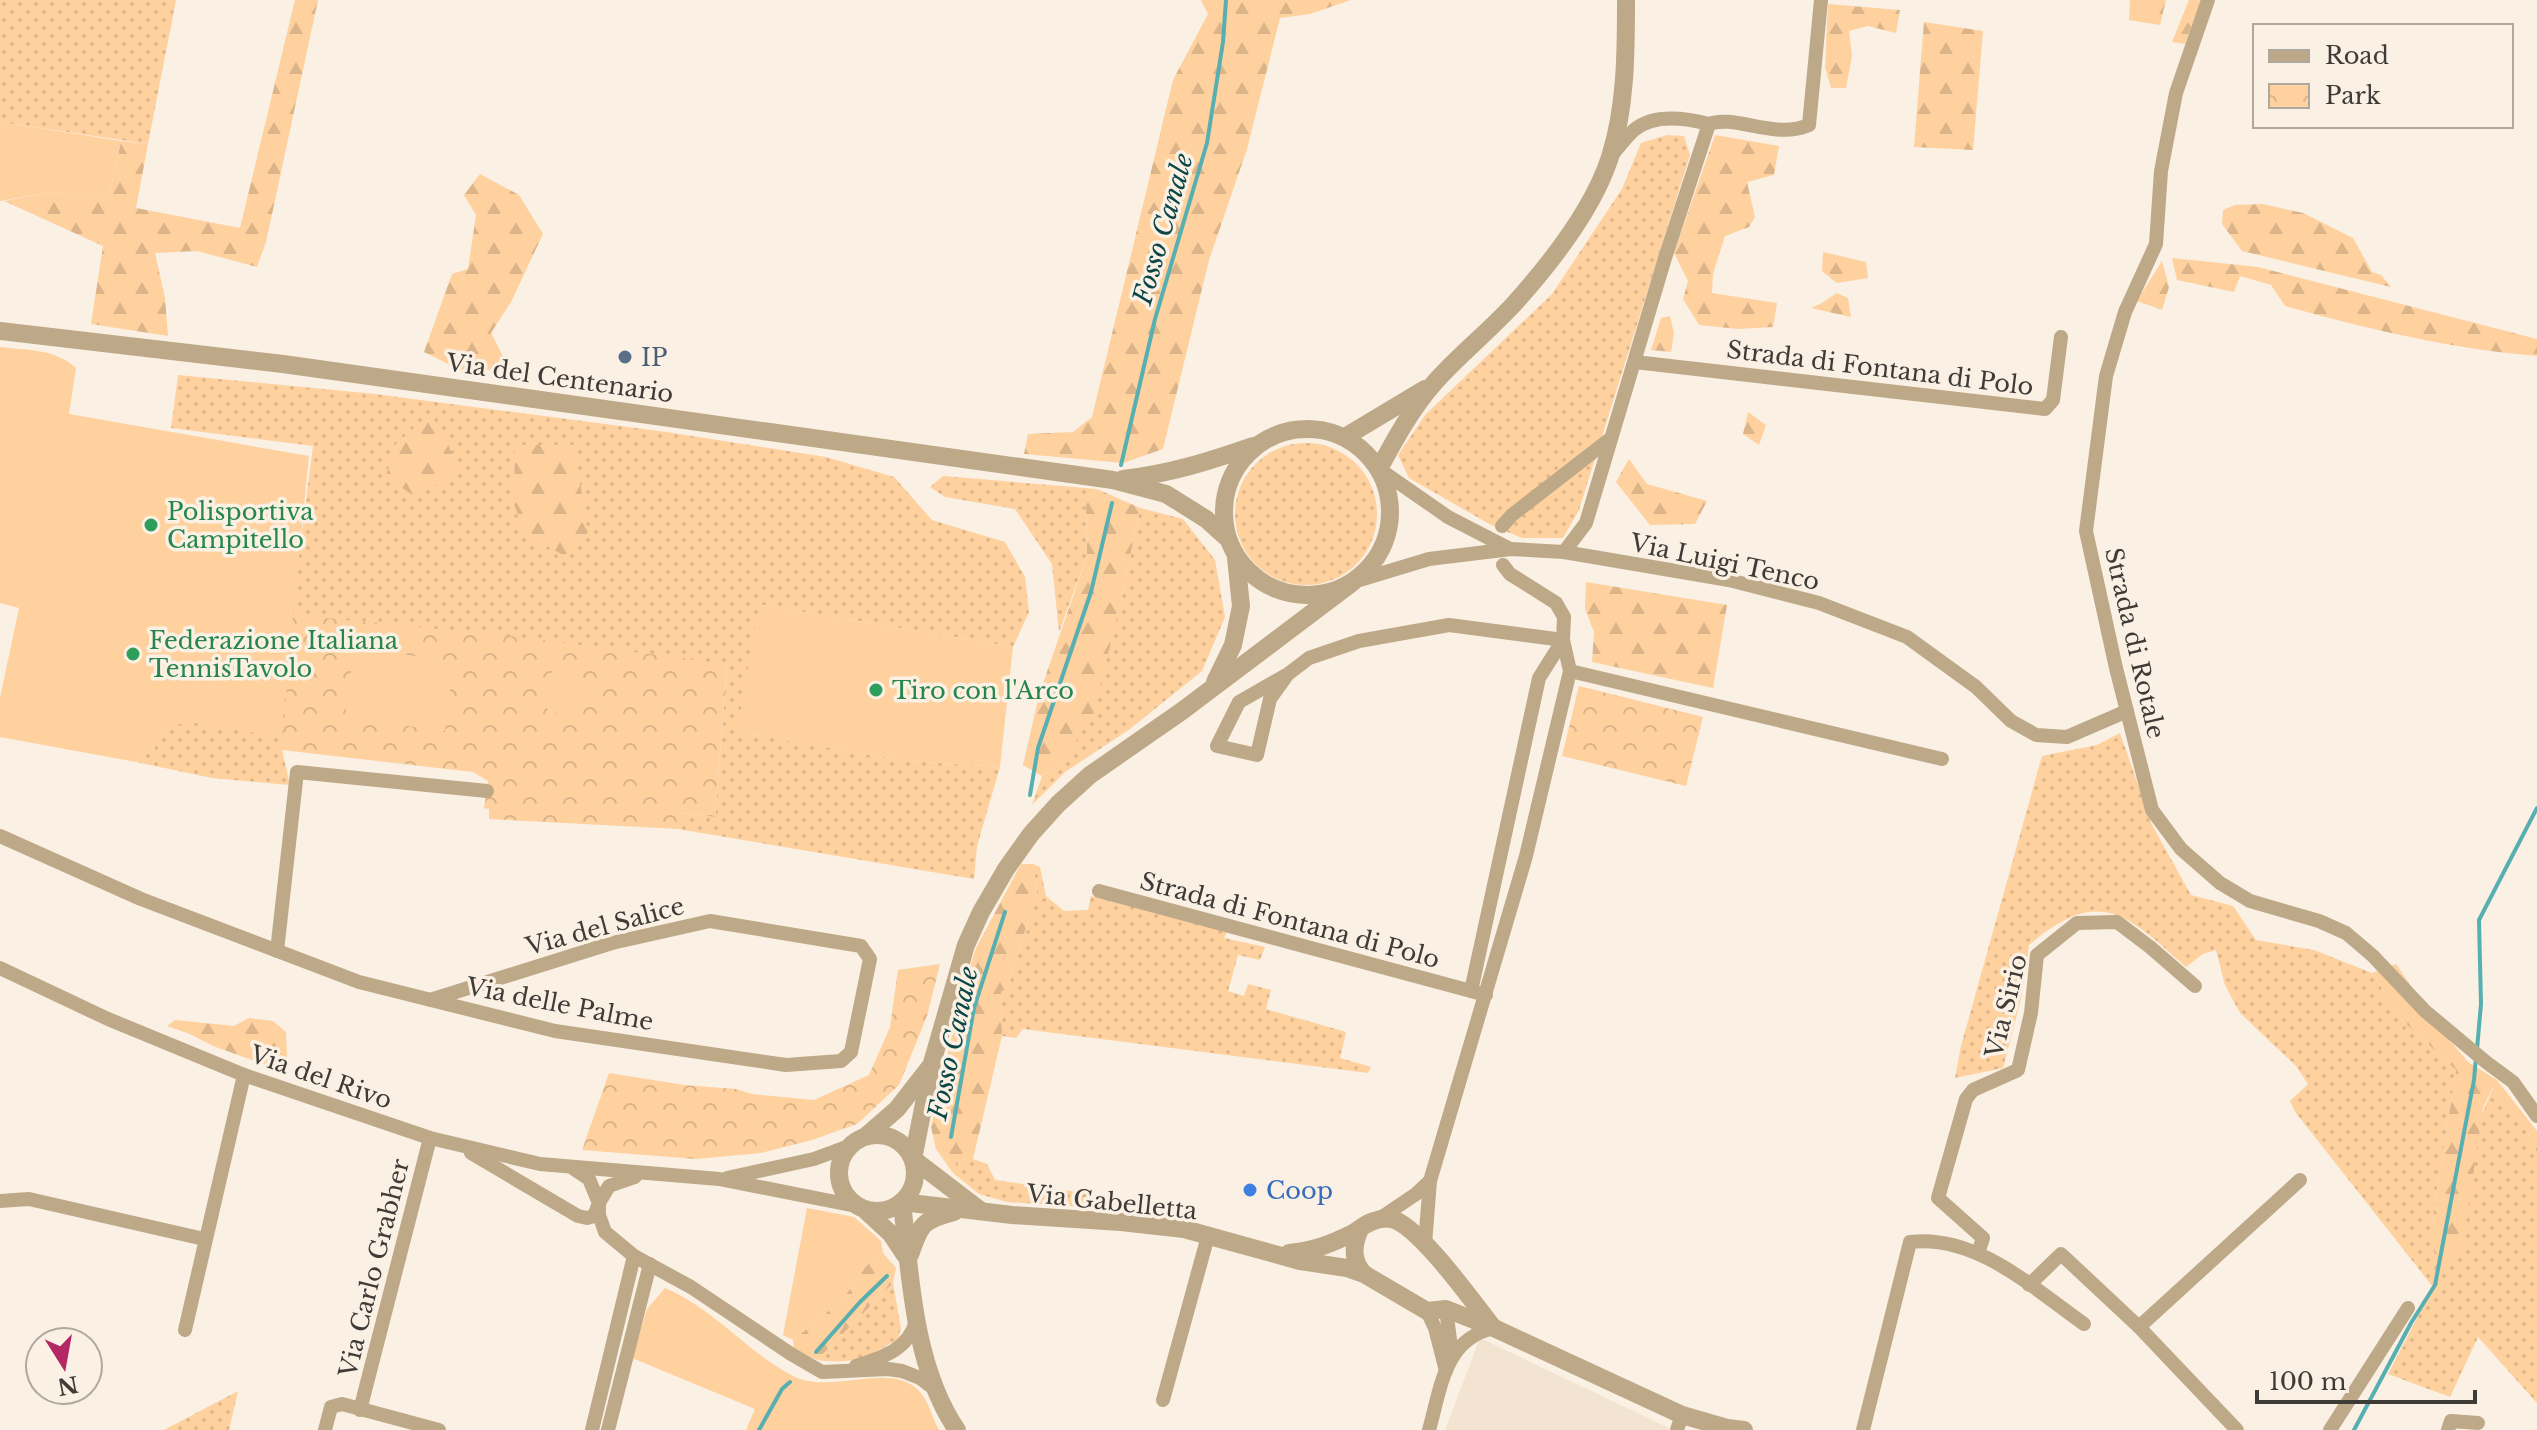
<svg xmlns="http://www.w3.org/2000/svg" width="2537" height="1430" font-family="'Libre Baskerville',serif">
	<style>
		.built { fill: #f3e3d1 }
		.grass { fill: url(#grass-dots) }
		.forest { fill: url(#forest-firs) }
		.park { fill: url(#park-crowns) }
		.garden { fill: #fed19e }
		.lines { fill: none; stroke-linecap: round; stroke-linejoin: round }
		.stream { stroke: #57afb2; stroke-width: 4 }
		.minor { stroke: #bda988; stroke-width: 14 }
		.tertiary { stroke: #bda988; stroke-width: 18 }
		.service-dot { fill: #5c6f8a; stroke: #faf0e4; stroke-width: 3 }
		.leisure-dot { fill: #2e9e5b; stroke: #faf0e4; stroke-width: 3 }
		.shop-dot { fill: #3f7fe0; stroke: #faf0e4; stroke-width: 3 }
		.labels { text-anchor: middle; dominant-baseline: central; stroke-width: 7; stroke-linejoin: round; paint-order: stroke }
		.service-label { font-size: 24px; fill: #4e5e75; stroke: #faf0e4; text-anchor: start }
		.street-label { font-size: 24px; fill: #3f3b37; stroke: #faf0e4 }
		.leisure-label { font-size: 24px; fill: #27864d; stroke: #faf0e4; text-anchor: start }
		.shop-label { font-size: 24px; fill: #366cbe; stroke: #faf0e4; text-anchor: start }
		.water-label { font-size: 26px; font-style: italic; fill: #0a4648; stroke: #faf0e4 }
	</style>
	<defs>
		<pattern id="grass-dots" width="8" height="8" patternUnits="userSpaceOnUse" patternTransform="scale(2)"><rect width="8" height="8" fill="#fed19e"/><path d="M2 2h.1M6 6h.1" fill="none" stroke="#dbb489" stroke-width="1.8" stroke-linecap="round"/></pattern>
		<pattern id="forest-firs" width="22" height="20" patternUnits="userSpaceOnUse" patternTransform="scale(2)"><rect width="22" height="20" fill="#fed19e"/><path d="M5 1l3.5 6h-7zM16 11l3.5 6h-7z" fill="#dbb489"/></pattern>
		<pattern id="park-crowns" width="20" height="18" patternUnits="userSpaceOnUse" patternTransform="scale(2)"><rect width="20" height="18" fill="#fed19e"/><path d="M2 6a3 3 0 1 1 6 0M12 15a3 3 0 1 1 6 0" fill="none" stroke="#dbb489"/></pattern>
	</defs>
	<rect width="100%" height="100%" fill="#faf0e4"/>
	<path class="built" d="M1480 1338 1669 1428 1668 1430H1445Z"/>
	<g class="grass">
		<path d="M0 0H176L148 144 0 122Z"/>
		<path d="M1667 135 1684 136 1690 155 1579 510 1563 538H1522L1491 525 1409 478 1398 455 1426 414 1552 294 1622 189 1641 143Z"/>
		<path d="M178 375 375 394 666 432 826 457 894 477 932 520 1005 542 1025 577 1029 612 1013 647 762 605 738 732 907 761 1000 767 977 846 974 879 678 829 679 813 715 817 727 665 282 750 290 785 212 778 136 762 153 750 168 725 294 594 313 446 171 428Z"/>
		<circle cx="1306" cy="514" r="71"/>
		<path d="M943 476 1097 489 1086 503 1087 556 1059 632 1052 564 1015 509 945 497 930 487Z"/>
		<path d="M1140 508 1183 519 1215 560 1225 617 1202 671 1130 729 1065 772 1032 805 1042 776 1064 760 1120 606Z"/>
		<path d="M2120 733 2152 825 2191 895 2233 906 2256 940 2314 950 2372 973 2402 1020 2456 1070 2430 1235 2494 1086 2524 1127 2537 1152V1403L2478 1337 2450 1397 2388 1374 2433 1287 2296 1113 2290 1101 2308 1084 2296 1066 2240 1013 2225 985 2216 950 2203 954 2186 967C2127 914 2099 885 2029 945L2021 999 2003 1068 1955 1078 1961 1046 2042 756 2097 745Z"/>
		<path d="M1033 864 1040 867 1046 896 1064 911 1088 910 1091 896 1227 932 1224 938 1265 947 1260 960 1238 955 1228 991 1244 996 1248 984 1271 990 1266 1009 1346 1032 1340 1058 1371 1067 1368 1073 1023 1029 1016 1038 1002 1036 1001 992 1008 987 1037 891Z"/>
		<path d="M957 1159H973L987 1164 995 1180 1118 1198 1132 1210 1007 1202 979 1194 953 1173Z"/>
		<path d="M893 1283 901 1328 898 1339C868 1357 853 1365 817 1360Z"/>
		<path d="M238 1391 229 1430H164Z"/>
	</g>
	<g class="forest">
		<path d="M295 0H318L266 242 257 267 197 251 155 253 165 298 168 336 91 324 103 246 4 201 53 192 108 201 121 141 148 144 136 208 240 228Z"/>
		<path d="M1201 0H1351L1310 14 1280 18 1247 149 1209 260 1163 449 1123 463 1024 454 1028 434 1073 432 1092 417 1173 80 1208 14Z"/>
		<path d="M2130 0H2166L2160 25 2129 20Z"/>
		<path d="M2189 0H2201L2185 44 2172 42Z"/>
		<path d="M1828 4 1900 10 1896 33 1868 26 1849 31 1852 56 1846 88H1831L1825 67Z"/>
		<path d="M1924 22 1983 31 1973 150 1914 147Z"/>
		<path d="M1715 135 1779 146 1774 175 1747 182 1755 217 1749 227 1725 236 1713 274 1712 293 1777 303 1773 327 1738 329 1699 325 1683 299 1688 281 1674 253Z"/>
		<path d="M480 174 519 195 543 234 511 302 491 333 508 366 468 374 424 352 452 274 468 269 476 215 464 195Z"/>
		<path d="M2263 204 2303 213 2353 238 2372 272 2381 275 2391 287 2242 251 2222 224 2223 210 2235 205Z"/>
		<path d="M1823 252 1866 262 1868 278 1837 283 1822 271Z"/>
		<path d="M2172 258 2258 267 2537 339V356C2451 349 2368 329 2285 306L2271 285 2240 276 2234 292 2177 280Z"/>
		<path d="M2162 261 2169 287 2162 310 2137 301Z"/>
		<path d="M1837 293 1848 298 1851 317 1811 308 1820 304Z"/>
		<path d="M1670 316 1674 333 1671 352 1651 350 1661 318Z"/>
		<path d="M1748 412 1766 425 1759 445 1743 434Z"/>
		<path d="M430 413 445 436 459 474 414 496 386 477 395 445Z"/>
		<path d="M515 445H574L588 532 567 557 526 535 514 504Z"/>
		<path d="M1629 459 1647 484 1707 501 1695 524 1650 525 1616 482Z"/>
		<path d="M1097 489 1140 508 1120 606 1093 715 1064 760 1042 776 1023 765 1039 695 1087 556 1086 503Z"/>
		<path d="M1586 582 1727 605 1713 688 1592 662 1594 632 1585 609Z"/>
		<path d="M1021 864H1033L1037 891 1008 987 1001 992 1002 1036 973 1159H957L953 1173 936 1149 931 1127 941 1082 963 989 976 948Z"/>
		<path d="M2396 964 2441 1030 2468 1062 2497 1080 2537 1131V1152L2524 1127 2493 1087 2483 1108 2462 1250 2439 1268 2430 1235 2456 1070 2402 1020 2372 973Z"/>
		<path d="M249 1018 273 1021 286 1032 287 1060 280 1070 213 1046 190 1034 167 1026 175 1020 234 1026Z"/>
		<path d="M883 1253 896 1268 893 1283 817 1360 794 1349 793 1340 842 1300 865 1267Z"/>
	</g>
	<g class="park">
		<path d="M292 615 502 635 727 664 715 817 680 813 678 829 489 819V809L484 808 488 781 473 772 282 750Z"/>
		<path d="M1579 686 1703 717 1686 786 1562 756Z"/>
		<path d="M940 964 927 1016 899 1085 857 1124 812 1140 761 1153 696 1159 582 1150 609 1073 684 1085 736 1089 752 1094 814 1100 869 1075 890 1027 898 970Z"/>
	</g>
	<g class="garden">
		<path d="M0 122 121 141 108 201 53 192 0 201Z"/>
		<path d="M0 347C26 350 56 349 76 368L69 414 309 456 281 737 195 723 168 725 153 750 136 762 0 737V698L19 608 0 603Z"/>
		<path d="M762 605 1013 647 1000 767 907 761 737 732 757 615Z"/>
		<path d="M354 648 454 661 445 731 345 718Z"/>
		<circle cx="561" cy="692" r="22"/>
		<path d="M807 1208 854 1217 881 1241 883 1253 865 1267 842 1300 793 1340 783 1335Z"/>
		<path d="M665 1288C714 1309 745 1350 791 1375 831 1397 891 1359 920 1392 929 1402 932 1418 939 1430H746L755 1409 632 1358 647 1309Z"/>
	</g>
	<g class="lines">
		<g class="stream">
			<path d="M1121 465 1155 319 1207 143 1223 42 1226 0"/>
			<path d="M1030 795 1038 748 1091 592 1112 503"/>
			<path d="M2477 1049 2481 1004 2479 920 2537 808"/>
			<path d="M951 1137 974 1008 1005 912"/>
			<path d="M816 1352 860 1302 887 1276"/>
			<path d="M759 1430 782 1389 790 1382"/>
			<path d="M2354 1430 2411 1323 2435 1285 2474 1080 2476 1057"/>
		</g>
		<g class="minor">
			<path d="M2208 0 2176 93 2161 171 2156 244 2125 312 2106 376 2086 531 2116 668 2152 810 2181 849 2220 883 2250 901 2319 921 2346 933 2373 956 2425 1011 2486 1062 2513 1082 2537 1116"/>
			<path d="M1612 155C1619 147 1626 137 1634 130 1654 113 1686 118 1709 124"/>
			<path d="M1635 362 2045 409 2053 400 2061 337"/>
			<path d="M1379 469 1448 517 1510 549"/>
			<path d="M1502 526 1512 515 1610 439"/>
			<path d="M1564 552 1586 523 1665 258 1709 124C1735 114 1774 140 1809 125L1821 0"/>
			<path d="M1353 582 1429 559 1511 549 1564 552 1729 580 1819 603 1907 637 1976 687 2011 721 2036 735 2067 737 2127 711"/>
			<path d="M1570 671 1942 759"/>
			<path d="M1288 674 1239 702 1217 746 1257 755 1270 699 1288 674 1309 658 1359 641 1449 625 1563 640"/>
			<path d="M0 836 141 899 359 982 555 1031 786 1065 841 1061 851 1052 870 959 861 946 710 921 612 943 430 1000"/>
			<path d="M1099 891 1486 995"/>
			<path d="M277 951 297 772 487 791"/>
			<path d="M0 968 108 1019 244 1075 430 1138 540 1164 719 1179 856 1206"/>
			<path d="M1471 991 1539 678 1563 640"/>
			<path d="M471 1153 578 1216 587 1218 594 1216 599 1203 589 1179 574 1169"/>
			<path d="M635 1177 609 1186 599 1203V1215L605 1232 634 1256 691 1287 791 1354 822 1372 888 1369 902 1371 920 1378 933 1388"/>
			<path d="M727 1178 814 1159 849 1146"/>
			<path d="M0 1201 29 1199 204 1239"/>
			<path d="M1379 1219 1416 1194 1430 1181"/>
			<path d="M1425 1244 1430 1181 1526 856 1570 671 1563 640 1564 617 1556 603 1510 574 1503 565"/>
			<path d="M1978 1253 1983 1238 1938 1198 1966 1099 1973 1090 2018 1070 2031 1013 2037 955 2077 923 2117 922 2150 947 2195 986"/>
			<path d="M2029 1285 2061 1254 2139 1327 2237 1430"/>
			<path d="M1446 1309 1452 1355"/>
			<path d="M1427 1311 1435 1328 1446 1371"/>
			<path d="M2139 1327 2300 1180"/>
			<path d="M185 1330 244 1075"/>
			<path d="M856 1366C883 1357 908 1350 916 1321"/>
			<path d="M1163 1400 1208 1236"/>
			<path d="M360 1410 430 1138"/>
			<path d="M325 1430 331 1407 342 1404 439 1430"/>
			<path d="M592 1430 634 1256"/>
			<path d="M608 1430 650 1264"/>
			<path d="M1429 1430C1441 1388 1444 1339 1494 1328"/>
			<path d="M1677 1430 1682 1415"/>
			<path d="M1863 1430 1910 1242C1976 1234 2033 1288 2084 1324"/>
			<path d="M2330 1430 2408 1308"/>
			<path d="M2448 1430 2451 1421 2478 1423"/>
		</g>
		<g class="tertiary">
			<path d="M0 331 283 364 1113 480 1166 494 1206 519 1226 537"/>
			<circle cx="1307" cy="512" r="83"/>
			<path d="M1345 437 1425 389"/>
			<path d="M1379 469C1395 439 1412 408 1435 382 1459 355 1488 332 1513 305 1550 264 1593 210 1610 157 1626 107 1626 52 1626 0"/>
			<path d="M1123 479C1169 474 1210 461 1253 446"/>
			<path d="M1215 682 1233 645 1241 606 1236 558"/>
			<circle cx="877" cy="1173" r="38"/>
			<path d="M866 1136 897 1109 929 1068"/>
			<path d="M902 1202 1012 1215 1121 1222 1184 1229 1300 1261 1347 1268 1364 1274 1427 1311 1446 1309 1494 1328 1682 1415 1727 1428 1744 1430"/>
			<path d="M902 1202C910 1277 914 1367 957 1430"/>
			<path d="M865 1210 891 1234 905 1255"/>
			<path d="M981 1211 913 1159 932 1063 966 945 981 912 1006 869 1031 834 1058 804 1090 775 1182 711 1353 582"/>
			<path d="M1360 1229C1353 1245 1351 1260 1364 1274"/>
			<path d="M1289 1253C1313 1251 1331 1244 1353 1233 1360 1229 1366 1223 1374 1221 1379 1219 1386 1218 1392 1219 1419 1226 1473 1302 1492 1326"/>
			<path d="M910 1255C920 1225 922 1220 954 1212"/>
		</g>
	</g>
	<circle class="service-dot" cx="625" cy="357" r="8"/>
	<g class="leisure-dot">
		<circle cx="151" cy="525" r="8"/>
		<circle cx="133" cy="654" r="8"/>
		<circle cx="876" cy="690" r="8"/>
	</g>
	<circle class="shop-dot" cx="1250" cy="1190" r="8"/>
	<g class="labels">
		<g class="service-label">
			<text x="641" y="357">IP</text>
		</g>
		<g class="street-label">
			<text transform="translate(1880 368) rotate(7)">Strada di Fontana di Polo</text>
			<text transform="translate(560 378) rotate(8)">Via del Centenario</text>
			<text transform="translate(1725 562) rotate(12)">Via Luigi Tenco</text>
			<text transform="translate(2135 643) rotate(77)">Strada di Rotale</text>
			<text transform="translate(1290 920) rotate(15)">Strada di Fontana di Polo</text>
			<text transform="translate(605 926) rotate(-15)">Via del Salice</text>
			<text transform="translate(560 1004) rotate(11)">Via delle Palme</text>
			<text transform="translate(2006 1006) rotate(-76)">Via Sirio</text>
			<text transform="translate(321 1077) rotate(19)">Via del Rivo</text>
			<text transform="translate(1112 1202) rotate(6)">Via Gabelletta</text>
			<text transform="translate(374 1268) rotate(-76)">Via Carlo Grabher</text>
		</g>
		<g class="leisure-label">
			<text x="167" y="511">Polisportiva<tspan x="167" dy="28">Campitello</tspan></text>
			<text x="149" y="640">Federazione Italiana<tspan x="149" dy="28">TennisTavolo</tspan></text>
			<text x="892" y="690">Tiro con l'Arco</text>
		</g>
		<g class="shop-label">
			<text x="1266" y="1190">Coop</text>
		</g>
		<g class="water-label">
			<text transform="translate(1163 229) rotate(-74)">Fosso Canale</text>
			<text transform="translate(953 1043) rotate(-78)">Fosso Canale</text>
		</g>
	</g>
	<rect x="2253" y="24" width="260" height="104" fill="#faf0e4" stroke="#afa89f" stroke-width="2"/>
	<rect x="2269" y="50" width="40" height="12" fill="#bda988" stroke="#afa89f" stroke-width="2"/>
	<text x="2325" y="64" font-size="24" fill="#3f3b37">Road</text>
	<rect x="2269" y="84" width="40" height="24" fill="url(#park-crowns)" stroke="#afa89f" stroke-width="2"/>
	<text x="2325" y="104" font-size="24" fill="#3f3b37">Park</text>
	<g transform="translate(64 1366) rotate(169)"><circle r="38" fill="#faf0e4" stroke="#afa89f" stroke-width="2"/>
	<path d="M0-6L14 30L0 20L-14 30Z" fill="#b22764"/>
	<text y="-12" font-size="22" font-weight="bold" text-anchor="middle" fill="#3f3b37">N</text>
	</g>
	<path d="M2257 1390v12h218v-12" fill="none" stroke="#3f3b37" stroke-width="4"/>
	<text x="2269" y="1390" font-size="24" fill="#3f3b37" stroke="#faf0e4" stroke-width="6" paint-order="stroke">100 m</text>
</svg>
